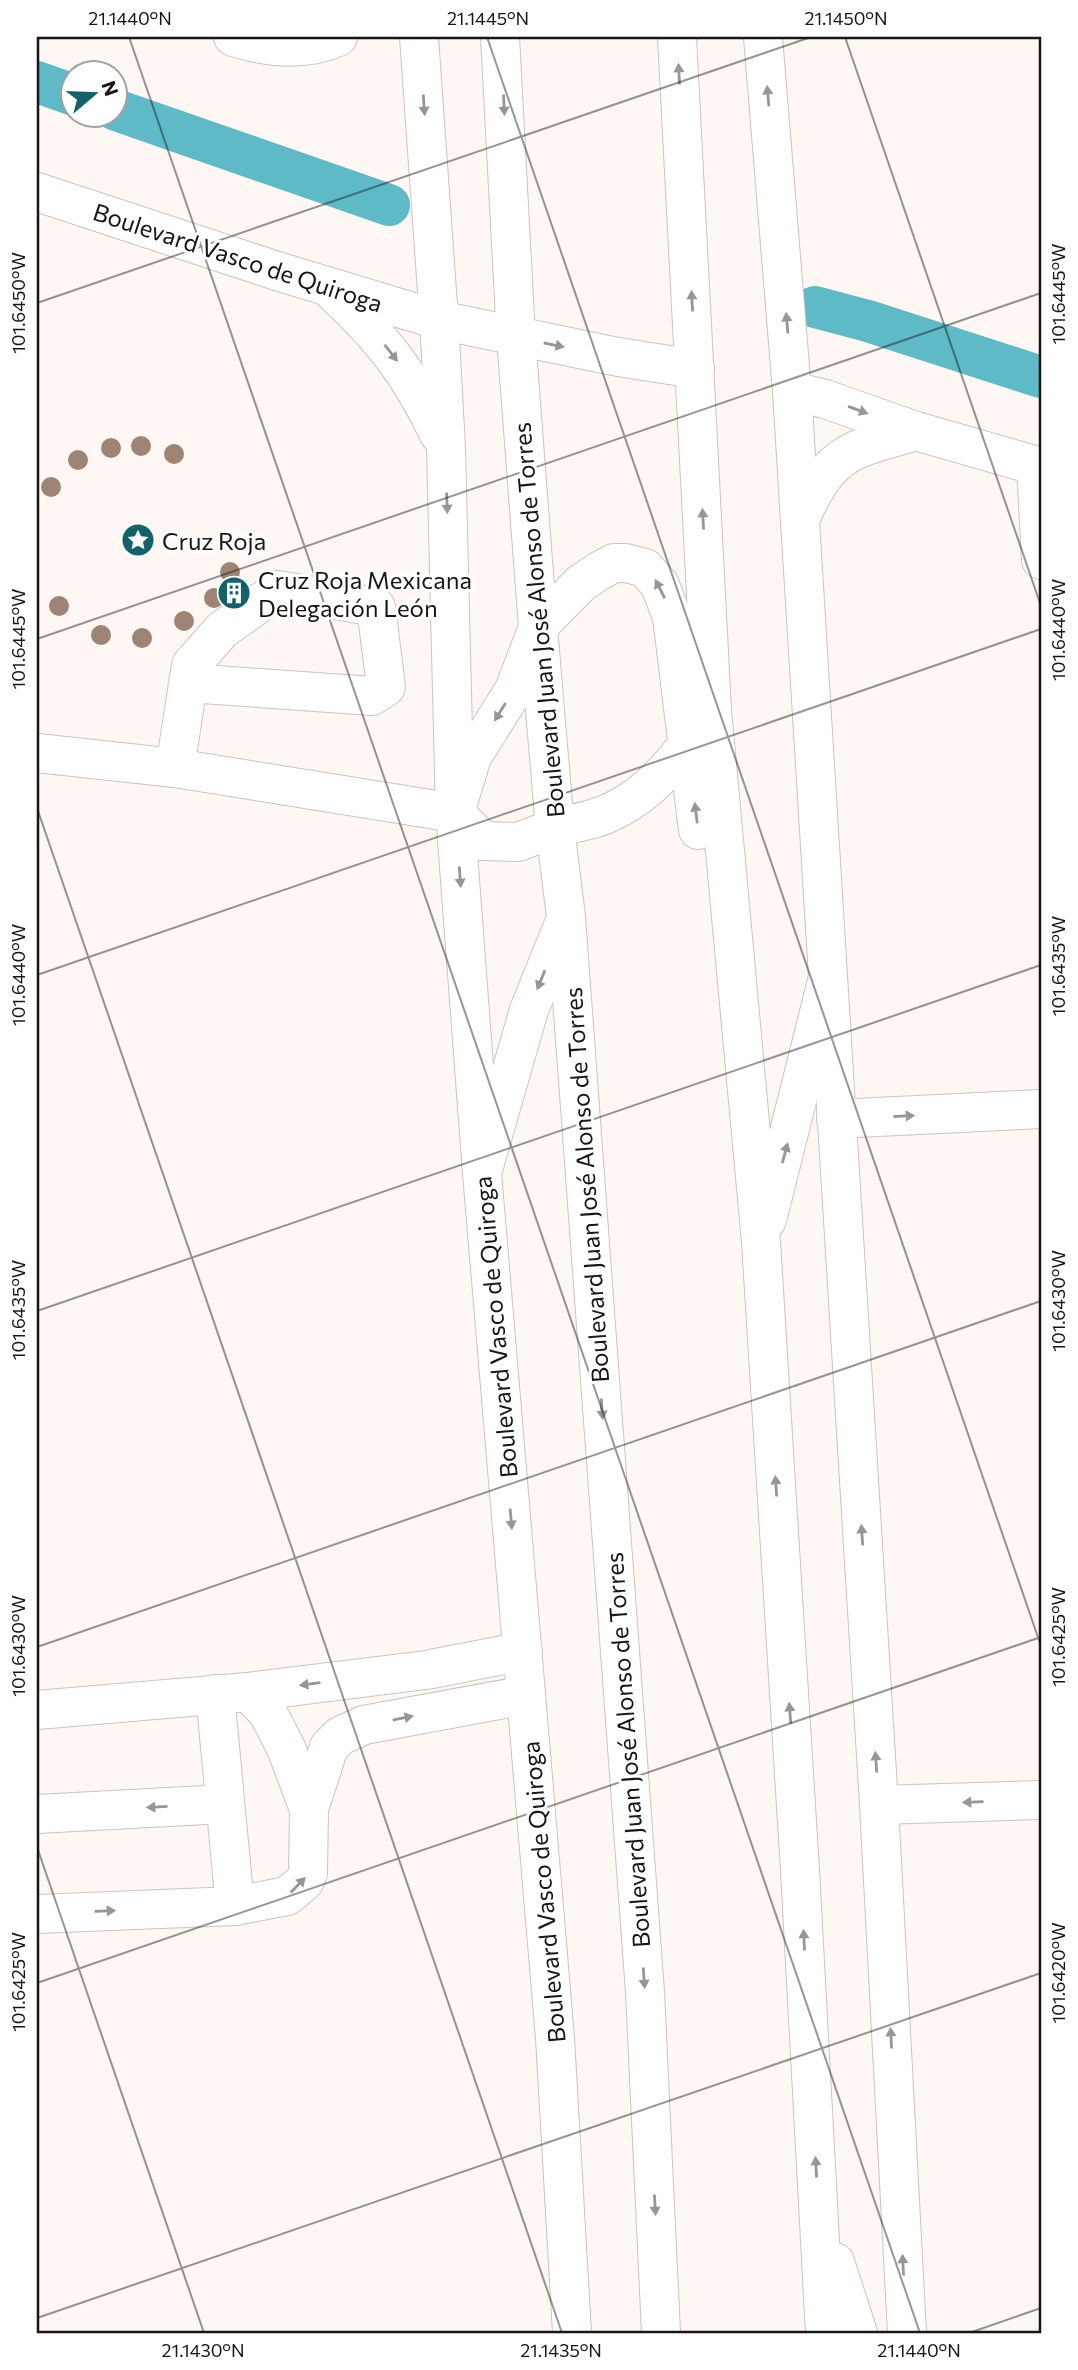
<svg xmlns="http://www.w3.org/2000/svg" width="1078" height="2370" font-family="Commissioner,sans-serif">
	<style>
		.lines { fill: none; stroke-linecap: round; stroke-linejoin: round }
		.canal { stroke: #5dbac6; stroke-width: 42 }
		.minor-casing { stroke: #ccc3be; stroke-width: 40 }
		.major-casing { stroke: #ccc3be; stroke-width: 40 }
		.minor { stroke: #fff; stroke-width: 38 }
		.major { stroke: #fff; stroke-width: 38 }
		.tree { fill: #9e8474 }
		.oneway { fill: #989695 }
		.ticks { fill: none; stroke: #191514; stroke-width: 2; stroke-opacity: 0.45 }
		.labels { text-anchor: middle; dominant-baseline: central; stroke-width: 6; stroke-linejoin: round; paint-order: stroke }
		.street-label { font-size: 24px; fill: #191514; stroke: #fff }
		.poi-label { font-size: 24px; fill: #191514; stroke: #fff; text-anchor: start }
		.neatline { fill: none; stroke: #191514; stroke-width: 2.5 }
		.ticks-label { font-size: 18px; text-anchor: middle; fill: #191514 }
	</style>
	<rect width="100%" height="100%" fill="#fef7f3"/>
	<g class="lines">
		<g class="canal">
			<path d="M37 82 74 95"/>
			<path d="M116 110 389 205"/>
			<path d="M815 307 868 321 1041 377"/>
		</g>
		<defs>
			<g id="minor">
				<path d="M233 37C268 48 304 52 338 37"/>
				<path d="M419 37 439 320 446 448 455 813 482 1173 555 2038 572 2333"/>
				<path d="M763 37 792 391 879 1805 907 2333"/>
				<path d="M37 192 277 271 439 320 618 357 695 369"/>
				<path d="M333 292C383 339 409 372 439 434"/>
				<path d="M792 391 825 399 916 431 1041 467"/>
				<path d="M1036 466 1041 560"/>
				<path d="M801 518C830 451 850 450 916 431"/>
				<path d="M37 753 175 768 455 813 483 841 518 842 555 828"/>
				<path d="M175 768 191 665 222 630 278 590 376 607 386 687 372 696 188 683"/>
				<path d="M836 1119 1041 1109"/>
				<path d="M248 1692 268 1713 286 1748 309 1809"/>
				<path d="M215 1694 235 1906"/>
				<path d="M37 1710 248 1692 426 1670 523 1651"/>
				<path d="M879 1805 1041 1800"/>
				<path d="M37 1814 225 1804"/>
				<path d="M37 1914 235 1906 287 1896 304 1882 308 1873 309 1809 329 1747 340 1736 364 1725 526 1695"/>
			</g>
			<g id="major">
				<path d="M500 37 516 337 538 627 555 828 566 917 645 1992 661 2333"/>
				<path d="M677 37 712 710 761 1242 800 1870 825 2333"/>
				<path d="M455 813 472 757 514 690 538 627 580 584 599 571 614 563H626L645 568 660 585 672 617 698 830"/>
				<path d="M555 828C574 823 596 820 613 811 648 795 675 763 696 733"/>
				<path d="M482 1173 529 1010 563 926"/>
				<path d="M767 1220 827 981"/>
				<path d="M835 2262 858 2333"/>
			</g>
		</defs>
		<use href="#minor" class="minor-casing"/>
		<use href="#major" class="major-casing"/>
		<use href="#minor" class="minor"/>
		<use href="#major" class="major"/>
	</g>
	<g class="tree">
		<circle cx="141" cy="446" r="10"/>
		<circle cx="111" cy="448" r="10"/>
		<circle cx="174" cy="454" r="10"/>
		<circle cx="78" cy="460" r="10"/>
		<circle cx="51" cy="487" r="10"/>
		<circle cx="230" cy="572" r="10"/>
		<circle cx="214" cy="598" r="10"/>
		<circle cx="59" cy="606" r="10"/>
		<circle cx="184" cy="621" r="10"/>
		<circle cx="101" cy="635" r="10"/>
		<circle cx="142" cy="638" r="10"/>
	</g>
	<defs><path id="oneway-solid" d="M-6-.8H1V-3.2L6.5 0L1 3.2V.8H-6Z" transform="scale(1.75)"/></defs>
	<g class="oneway">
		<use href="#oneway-solid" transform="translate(679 74) rotate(-93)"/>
		<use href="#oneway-solid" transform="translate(768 96) rotate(-95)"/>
		<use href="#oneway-solid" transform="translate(424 105) rotate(86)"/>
		<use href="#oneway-solid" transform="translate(504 105) rotate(87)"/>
		<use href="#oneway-solid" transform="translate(692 301) rotate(-93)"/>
		<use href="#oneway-solid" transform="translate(787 323) rotate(-95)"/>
		<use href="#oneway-solid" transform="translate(554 345) rotate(11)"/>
		<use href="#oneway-solid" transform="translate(391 353) rotate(52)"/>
		<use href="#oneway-solid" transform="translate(858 410) rotate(20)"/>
		<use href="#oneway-solid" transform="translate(447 503) rotate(88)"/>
		<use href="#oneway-solid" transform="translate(703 519) rotate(-93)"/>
		<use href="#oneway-solid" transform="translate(660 589) rotate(-117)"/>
		<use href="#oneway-solid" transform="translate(500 712) rotate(122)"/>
		<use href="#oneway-solid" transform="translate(696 813) rotate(-97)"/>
		<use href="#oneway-solid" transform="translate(460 877) rotate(86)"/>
		<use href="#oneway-solid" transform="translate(541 980) rotate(112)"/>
		<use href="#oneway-solid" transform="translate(904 1116) rotate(-3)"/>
		<use href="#oneway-solid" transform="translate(785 1153) rotate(-75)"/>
		<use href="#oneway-solid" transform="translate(602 1409) rotate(86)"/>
		<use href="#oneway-solid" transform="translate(776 1486) rotate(-94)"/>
		<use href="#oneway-solid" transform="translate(511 1519) rotate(85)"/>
		<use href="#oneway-solid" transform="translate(862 1535) rotate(-94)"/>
		<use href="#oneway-solid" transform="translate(310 1684) rotate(173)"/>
		<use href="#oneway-solid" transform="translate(790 1713) rotate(-94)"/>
		<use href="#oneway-solid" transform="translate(403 1718) rotate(-11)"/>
		<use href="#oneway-solid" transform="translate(876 1762) rotate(-94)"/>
		<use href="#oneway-solid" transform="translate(973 1802) rotate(178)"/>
		<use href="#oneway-solid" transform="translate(157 1807) rotate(177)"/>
		<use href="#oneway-solid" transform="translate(298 1885) rotate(-46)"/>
		<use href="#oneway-solid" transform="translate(105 1911) rotate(-2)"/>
		<use href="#oneway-solid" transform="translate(804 1940) rotate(-93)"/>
		<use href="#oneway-solid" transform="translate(644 1978) rotate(86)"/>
		<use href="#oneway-solid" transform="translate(891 2038) rotate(-93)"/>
		<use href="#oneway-solid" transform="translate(816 2167) rotate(-93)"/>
		<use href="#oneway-solid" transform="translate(655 2205) rotate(87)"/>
		<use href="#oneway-solid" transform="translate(903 2265) rotate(-93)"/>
	</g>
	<path class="ticks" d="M129 37 920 2333M487 37 1041 1646M845 37 1041 606M37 303 811 37M37 639 1041 293M37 808 562 2333M37 975 1041 629M37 1311 1041 965M37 1647 1041 1301M37 1847 204 2333M37 1983 1041 1637M37 2318 1041 1973M969 2333 1041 2308"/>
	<defs>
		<symbol id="sight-disc" viewBox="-11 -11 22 22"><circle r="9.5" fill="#13616a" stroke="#fff"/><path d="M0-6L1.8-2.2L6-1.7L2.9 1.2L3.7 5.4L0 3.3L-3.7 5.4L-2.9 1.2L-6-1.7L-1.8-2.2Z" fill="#fff"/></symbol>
		<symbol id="building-disc" viewBox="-11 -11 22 22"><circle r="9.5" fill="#13616a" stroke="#fff"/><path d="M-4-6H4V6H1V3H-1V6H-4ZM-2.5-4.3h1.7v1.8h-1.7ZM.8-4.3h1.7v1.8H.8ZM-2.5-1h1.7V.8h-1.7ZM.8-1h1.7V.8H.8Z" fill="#fff"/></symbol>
	</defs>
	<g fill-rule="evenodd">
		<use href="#sight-disc" x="119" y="521" width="38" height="38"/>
		<use href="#building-disc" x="215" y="574" width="38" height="38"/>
	</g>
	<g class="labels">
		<g class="street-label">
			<text transform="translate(238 257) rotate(18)">Boulevard Vasco de Quiroga</text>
			<text transform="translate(538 620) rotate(-95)">Boulevard Juan José Alonso de Torres</text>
			<text transform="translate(586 1185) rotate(-94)">Boulevard Juan José Alonso de Torres</text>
			<text transform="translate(495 1327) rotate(-95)">Boulevard Vasco de Quiroga</text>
			<text transform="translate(627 1750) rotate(-94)">Boulevard Juan José Alonso de Torres</text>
			<text transform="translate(543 1892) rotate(-95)">Boulevard Vasco de Quiroga</text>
		</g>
		<g class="poi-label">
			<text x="162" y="540">Cruz Roja</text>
			<text x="258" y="579">Cruz Roja Mexicana<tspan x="258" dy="28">Delegación León</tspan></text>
		</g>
	</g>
	<rect width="1078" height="2370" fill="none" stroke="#ffffff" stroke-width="77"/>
	<g transform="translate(94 94) rotate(71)"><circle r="33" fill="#ffffff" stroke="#a3a1a1" stroke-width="2"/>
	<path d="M0-5L12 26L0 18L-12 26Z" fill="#13616a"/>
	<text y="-10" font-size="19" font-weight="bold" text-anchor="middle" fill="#191514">N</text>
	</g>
	<rect x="38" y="38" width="1002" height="2294" class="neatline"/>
	<g class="ticks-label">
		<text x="130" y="25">21.1440°N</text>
		<text x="488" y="25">21.1445°N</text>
		<text x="846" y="25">21.1450°N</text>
		<text transform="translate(1059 294) rotate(-90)" y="6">101.6445°W</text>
		<text transform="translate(19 303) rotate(-90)" y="6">101.6450°W</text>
		<text transform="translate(1059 630) rotate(-90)" y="6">101.6440°W</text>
		<text transform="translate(19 639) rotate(-90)" y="6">101.6445°W</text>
		<text transform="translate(1059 966) rotate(-90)" y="6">101.6435°W</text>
		<text transform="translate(19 975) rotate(-90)" y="6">101.6440°W</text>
		<text transform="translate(1059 1301) rotate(-90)" y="6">101.6430°W</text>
		<text transform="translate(19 1310) rotate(-90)" y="6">101.6435°W</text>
		<text transform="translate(1059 1637) rotate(-90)" y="6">101.6425°W</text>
		<text transform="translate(19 1646) rotate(-90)" y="6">101.6430°W</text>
		<text transform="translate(1059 1973) rotate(-90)" y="6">101.6420°W</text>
		<text transform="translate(19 1982) rotate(-90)" y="6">101.6425°W</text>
		<text x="203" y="2357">21.1430°N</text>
		<text x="561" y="2357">21.1435°N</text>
		<text x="919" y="2357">21.1440°N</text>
	</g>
</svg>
